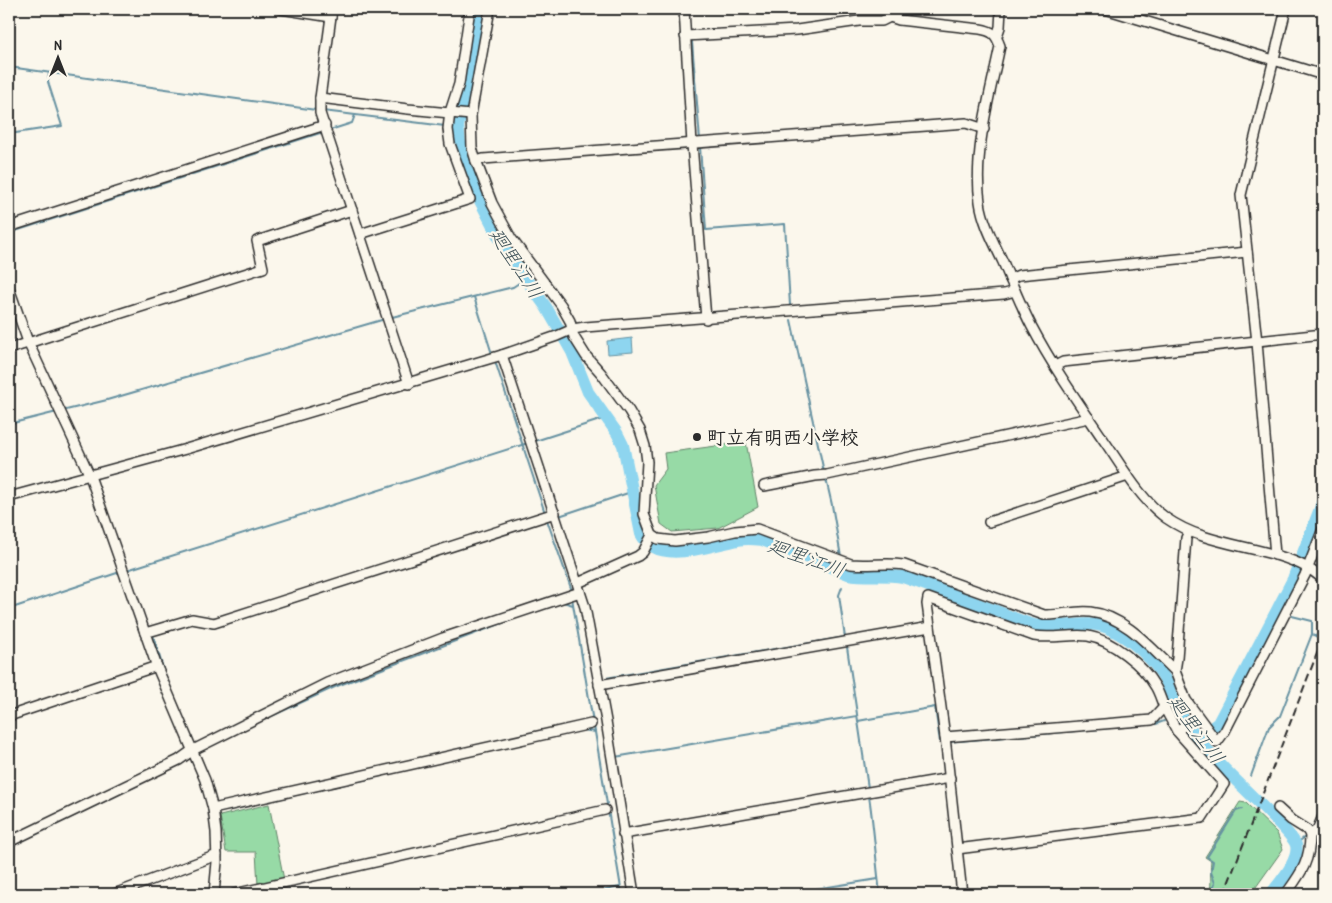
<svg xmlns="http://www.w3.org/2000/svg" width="1332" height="903" font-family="'Patrick Hand','Klee One',sans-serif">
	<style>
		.green { fill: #97daa6; stroke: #618268 }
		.water { fill: #8ed5ef; stroke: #6691a1 }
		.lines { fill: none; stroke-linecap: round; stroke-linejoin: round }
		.stream { stroke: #6691a1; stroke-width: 2 }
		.river { stroke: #8ed5ef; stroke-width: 12 }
		.minor-casing { stroke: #2b2b2b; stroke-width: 12 }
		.minor { stroke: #fbf7ec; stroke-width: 9 }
		.rail { stroke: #2b2b2b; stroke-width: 2; stroke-dasharray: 8 4; stroke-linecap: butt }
		.poi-dot { fill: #2b2b2b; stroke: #fbf7ec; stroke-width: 2 }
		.labels { text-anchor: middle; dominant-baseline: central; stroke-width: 4.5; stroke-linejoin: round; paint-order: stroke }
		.poi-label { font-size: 19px; font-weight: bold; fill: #2b2b2b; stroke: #fbf7ec; text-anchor: start }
		.water-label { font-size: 20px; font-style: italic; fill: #44565c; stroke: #fbf7ec }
	</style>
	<rect width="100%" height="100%" fill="#fbf7ec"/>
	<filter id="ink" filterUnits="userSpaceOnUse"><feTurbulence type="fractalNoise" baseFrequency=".02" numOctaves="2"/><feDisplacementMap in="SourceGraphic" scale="10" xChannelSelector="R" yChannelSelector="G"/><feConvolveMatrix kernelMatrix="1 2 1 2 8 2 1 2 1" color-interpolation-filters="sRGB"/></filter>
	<g filter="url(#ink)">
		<g class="green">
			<path d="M746 442 758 507 718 528 672 532 661 524 654 485 666 469 664 453Z"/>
			<path d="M1240 802 1246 803 1277 833 1283 849 1251 894H1209C1213 883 1209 873 1211 861L1205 857Z"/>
			<path d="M269 804 284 880 258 885 256 852H226L220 816Z"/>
		</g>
		<path class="water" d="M632 338 633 352 608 354 607 341Z"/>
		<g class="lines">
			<g class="stream">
				<path d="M473 10 480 11"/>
				<path d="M692 42 700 140"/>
				<path d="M9 67 316 110"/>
				<path d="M323 111 445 126"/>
				<path d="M452 126 458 127"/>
				<path d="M330 130 352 123 355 115"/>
				<path d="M9 134 62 126 48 82 49 73"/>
				<path d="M700 147 706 230 785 224 790 305"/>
				<path d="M9 233 323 132"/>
				<path d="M474 297 492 354"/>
				<path d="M392 317 513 287 525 279"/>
				<path d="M791 320 824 472"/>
				<path d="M495 361 545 513"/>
				<path d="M62 411 107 400 385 319"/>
				<path d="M9 424 57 412"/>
				<path d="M532 442 606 418"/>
				<path d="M826 479 832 505 841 557"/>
				<path d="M559 516 631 492"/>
				<path d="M545 521 547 520 572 591"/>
				<path d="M127 570 528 443"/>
				<path d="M837 570 839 564"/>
				<path d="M846 578 848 574"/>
				<path d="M842 587 839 595 845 638"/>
				<path d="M572 598 593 722"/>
				<path d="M563 602 573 605"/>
				<path d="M9 609 120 572"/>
				<path d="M208 626 213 628 500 535"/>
				<path d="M1312 634 1323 640"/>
				<path d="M153 635 163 668 161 669"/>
				<path d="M847 647 868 788"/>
				<path d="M606 678 845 637"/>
				<path d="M1176 716 1180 712"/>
				<path d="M858 721 935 707 940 742H943"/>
				<path d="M252 725 337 686 516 618"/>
				<path d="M594 726 622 894"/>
				<path d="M583 730 595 732"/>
				<path d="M948 742 1156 724 1164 721"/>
				<path d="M615 757 857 716"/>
				<path d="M1251 776 1269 727 1280 716 1312 634V621L1288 615"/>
				<path d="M869 796C874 829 876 861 880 894"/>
				<path d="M220 812 381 776"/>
				<path d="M1320 813 1323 806"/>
				<path d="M1312 829 1317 820"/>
				<path d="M1296 844 1306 836"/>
				<path d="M9 847 142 783"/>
				<path d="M586 894 620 887"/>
				<path d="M784 894 878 879"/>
				<path d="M1210 894 1215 883 1211 872 1213 861 1207 857 1236 811 1242 809"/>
			</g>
			<g class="river">
				<path d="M480 9 458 127 461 151 476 193 506 251 546 307 572 352 588 392 617 433 623 445 641 534C657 567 711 545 738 540 747 538 754 539 762 540L848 574C866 577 884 574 903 577 932 587 962 598 991 609 1005 614 1020 621 1034 625 1061 631 1087 617 1112 630 1133 641 1155 660 1166 681 1170 688 1170 696 1174 702 1182 720 1205 748 1219 763 1232 778 1293 833 1296 845 1300 860 1279 883 1271 894"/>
				<path d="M1199 738 1218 723 1277 610 1293 579 1323 501"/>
			</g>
			<defs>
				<g id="minor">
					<path d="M281 9 331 17"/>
					<path d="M332 9 320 98V113L409 384"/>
					<path d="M490 9 471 115 472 148 476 161 492 203 511 238 561 305 570 321 574 337 586 356 601 373 629 411 640 430 645 446 647 462 644 514 652 535 658 539 675 541 708 537 735 531 757 529 851 564C869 566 886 562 904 565L1044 615C1060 616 1075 610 1090 612 1125 616 1151 648 1175 671"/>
					<path d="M684 9 692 144 706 319"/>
					<path d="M886 9 890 17 899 20 980 29C992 31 996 34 1000 46 990 95 973 152 980 202 983 223 994 243 1003 262 1012 284 1021 306 1032 327 1053 367 1080 405 1105 442 1123 468 1140 499 1166 518 1209 548 1263 544 1308 568 1313 571 1318 575 1323 579"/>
					<path d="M1105 9 1323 75"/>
					<path d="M685 36 797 30 859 21H882L890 17"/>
					<path d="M997 36 1000 27 1001 9"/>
					<path d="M320 98 408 109 471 115"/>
					<path d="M476 161 483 159 966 123 984 129"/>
					<path d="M9 227 325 125"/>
					<path d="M360 234 470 199 450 144 448 129 450 112 459 84 470 9"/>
					<path d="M1010 279 1019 275 1247 252"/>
					<path d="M9 288 28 342 90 476 157 667 205 780 213 809 216 832 217 862 214 894"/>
					<path d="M9 349 263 268 257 241 352 210"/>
					<path d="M1055 366 1063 362 1323 334"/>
					<path d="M764 486 815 476 827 475 1089 418"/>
					<path d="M9 497 186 449 502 355"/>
					<path d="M989 522 1128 476"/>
					<path d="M1189 532 1186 538 1177 658 1175 671 1186 700 1217 742 1225 731 1305 575 1323 529"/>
					<path d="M1275 555 1257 342 1241 195 1286 9"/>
					<path d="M578 583 638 556 643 552 652 535"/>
					<path d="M145 633 192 619 214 623 555 513"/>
					<path d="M599 685 930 627"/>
					<path d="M9 716 157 666"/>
					<path d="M1177 731 1197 716"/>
					<path d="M945 737 1152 720 1164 707 1177 731 1224 784 1202 818 957 849"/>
					<path d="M1278 808 1291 820 1307 830 1310 835"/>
					<path d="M213 809 591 724"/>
					<path d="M623 834 950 778"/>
					<path d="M9 842 179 760 193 750 327 683 443 638 580 592"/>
					<path d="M114 894 217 855"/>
					<path d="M234 894 605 810"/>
					<path d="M634 894 606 721 585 607 502 355 557 336 573 329 585 327 1004 294 1015 291"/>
					<path d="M962 894 945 737 927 604 928 598 1034 636C1052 639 1070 634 1088 636 1111 640 1143 665 1155 686 1159 692 1161 700 1164 707"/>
					<path d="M1286 894C1301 873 1310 862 1310 835L1317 830 1323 816"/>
				</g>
			</defs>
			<use href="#minor" class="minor-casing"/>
			<use href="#minor" class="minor"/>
			<path class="rail" d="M1224 894 1323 638"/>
		</g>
	</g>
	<circle class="poi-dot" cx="697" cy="437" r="5"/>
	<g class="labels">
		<g class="poi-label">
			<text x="707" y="437">町立有明西小学校</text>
		</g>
		<g class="water-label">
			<text transform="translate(517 263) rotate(57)">廻里江川</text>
			<text transform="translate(807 557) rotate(20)">廻里江川</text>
			<text transform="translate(1197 729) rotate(54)">廻里江川</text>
		</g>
	</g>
	<rect width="1332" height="903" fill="none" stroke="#fbf7ec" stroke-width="30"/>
	<rect x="15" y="15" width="1302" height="873" fill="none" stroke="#2b2b2b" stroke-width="2" filter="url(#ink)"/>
	<g transform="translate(58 58)" stroke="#fbf7ec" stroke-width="4" paint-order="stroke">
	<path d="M0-4L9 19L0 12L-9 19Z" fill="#2b2b2b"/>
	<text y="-8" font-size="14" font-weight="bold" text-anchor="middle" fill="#2b2b2b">N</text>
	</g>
</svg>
